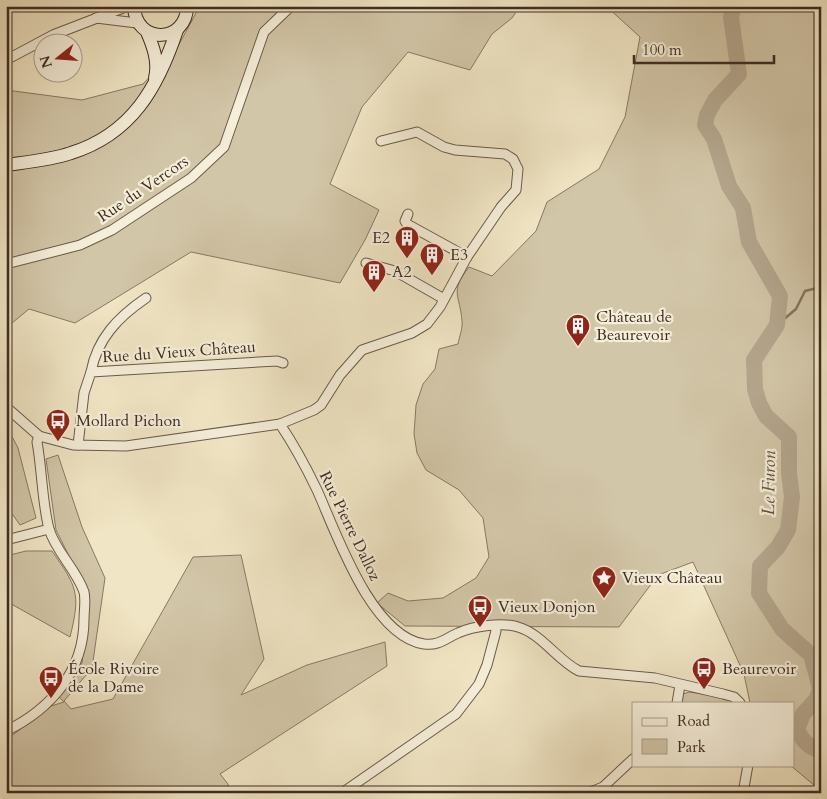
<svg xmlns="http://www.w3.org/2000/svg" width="827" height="799" font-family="Cardo,serif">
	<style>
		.green { fill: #d2c6a8; stroke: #887964 }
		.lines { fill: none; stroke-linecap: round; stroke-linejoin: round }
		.stream { stroke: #857562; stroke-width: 2.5 }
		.river { stroke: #b4a68d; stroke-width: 16 }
		.minor-casing { stroke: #6b5a4a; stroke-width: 11 }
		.secondary-casing { stroke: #3f2c21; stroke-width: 14 }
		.minor { stroke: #f5eed9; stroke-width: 9 }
		.secondary { stroke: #f5eed9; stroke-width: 12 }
		.labels { text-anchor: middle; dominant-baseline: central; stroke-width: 4.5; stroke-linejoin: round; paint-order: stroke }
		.street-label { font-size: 16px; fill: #3f2c21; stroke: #f5eed9 }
		.poi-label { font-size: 16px; fill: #3f2c21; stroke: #f5eed9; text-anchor: start }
		.water-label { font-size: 18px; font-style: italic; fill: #625141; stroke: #f5eed9 }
	</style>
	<rect width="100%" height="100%" fill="#f0e5c4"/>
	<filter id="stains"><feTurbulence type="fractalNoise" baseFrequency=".004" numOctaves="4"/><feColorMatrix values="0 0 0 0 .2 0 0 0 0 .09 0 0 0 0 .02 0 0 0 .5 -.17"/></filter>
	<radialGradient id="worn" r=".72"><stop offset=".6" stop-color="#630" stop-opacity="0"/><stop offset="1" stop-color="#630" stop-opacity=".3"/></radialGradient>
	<g class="green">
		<path d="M204 6H520L512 18 492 34 470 70 408 52 362 107 330 184 379 210 365 240 340 283 191 252 75 323 29 309 6 328V90L82 100 143 84 177 48 196 13Z"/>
		<path d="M606 6H821V791L790 765H793V703H750L744 674 693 562 658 575 619 627 405 626 377 603 388 593 408 601 443 598 476 578 489 557 483 518 459 490 426 470 417 453 414 434 416 405 423 384 435 369 439 349 458 344C459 338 463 328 462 321 460 294 449 293 469 267L492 276 536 231 547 202 599 169 625 117 640 37Z"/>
		<path d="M6 425 18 448 36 518 20 525 6 505Z"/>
		<path d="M58 455 82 527 105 578 92 668 64 701 71 709 113 699 193 557 241 555 264 659 241 695 307 665 385 642 387 666 220 774 228 784 230 793H6V740L51 706 64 702 59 697 82 663 87 611 85 588 56 530 46 459Z"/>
		<path d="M26 551H52C77 587 81 593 70 637L6 601V556Z"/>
		<path d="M689 692 721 697 736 703H680L683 694Z"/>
	</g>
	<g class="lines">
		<path class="stream" d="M777 325 796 309 805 291 821 287"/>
		<path class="river" d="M734 6 731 17 739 74 715 100 707 115 705 125 714 139 729 186 743 208 749 242 780 296 777 325 754 360 755 389 759 403 766 416 789 437V473L792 497 788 530 778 547 760 566 759 593 782 629 811 655 817 677 820 689 816 700 803 714 797 730C803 741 809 748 821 751"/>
		<defs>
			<g id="minor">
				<path d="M96 18 137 23"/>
				<path d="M6 60 53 35 128 6"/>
				<path d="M408 214 405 221 407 224 467 257"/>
				<path d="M366 263 395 271 444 299"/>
				<path d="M6 264 80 245 112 230 191 178 224 147 264 32 291 6"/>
				<path d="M91 372C97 339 118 317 146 298"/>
				<path d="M6 407 39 436 73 445 126 446 280 424 314 410 321 405 340 375 362 350 412 333 427 324 440 307 467 257 501 207 516 190 518 169 513 159 505 154 455 150 444 147 417 132 381 141"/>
				<path d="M280 424C294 445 306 467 317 490 336 532 371 636 424 644 439 646 446 638 458 633 473 626 503 622 518 627 542 634 557 660 579 671L655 678 723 694 734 697 740 703"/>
				<path d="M78 445 84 393 91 372 277 361 283 363"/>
				<path d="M6 540 49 529"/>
				<path d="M677 703 680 685"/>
				<path d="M6 731C51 709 84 671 84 619 84 611 86 600 84 592 76 569 56 552 49 529 42 502 42 469 37 442L39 436"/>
				<path d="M342 793 456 714 479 684 487 665 496 631 495 626"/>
				<path d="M588 793 603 787 633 759"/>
				<path d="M743 793 748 765"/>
			</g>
			<g id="secondary">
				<path d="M134 6C135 45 187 44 187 6"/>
				<path d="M147 32C153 46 159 62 155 78"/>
				<path d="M6 165C28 162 51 160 71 153 132 134 158 87 177 30"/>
			</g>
		</defs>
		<use href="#minor" class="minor-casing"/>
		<use href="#secondary" class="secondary-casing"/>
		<use href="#minor" class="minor"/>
		<use href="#secondary" class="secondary"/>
	</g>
	<defs>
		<symbol id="building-pin" viewBox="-11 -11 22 30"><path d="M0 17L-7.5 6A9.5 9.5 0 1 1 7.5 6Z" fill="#8f2418" stroke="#f5eed9"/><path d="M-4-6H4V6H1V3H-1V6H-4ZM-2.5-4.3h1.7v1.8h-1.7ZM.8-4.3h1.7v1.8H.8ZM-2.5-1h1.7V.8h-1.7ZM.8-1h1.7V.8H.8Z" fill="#fff"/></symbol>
		<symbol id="bus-pin" viewBox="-11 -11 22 30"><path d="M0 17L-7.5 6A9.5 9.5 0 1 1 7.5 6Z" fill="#8f2418" stroke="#f5eed9"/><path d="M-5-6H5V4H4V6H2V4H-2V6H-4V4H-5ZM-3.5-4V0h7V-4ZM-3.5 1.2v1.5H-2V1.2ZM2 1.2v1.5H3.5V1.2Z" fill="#fff"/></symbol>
		<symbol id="sight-pin" viewBox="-11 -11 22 30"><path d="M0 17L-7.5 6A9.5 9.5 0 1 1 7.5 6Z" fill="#8f2418" stroke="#f5eed9"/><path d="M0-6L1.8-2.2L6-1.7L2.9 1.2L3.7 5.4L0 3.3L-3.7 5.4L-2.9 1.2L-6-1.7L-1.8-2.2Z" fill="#fff"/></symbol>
	</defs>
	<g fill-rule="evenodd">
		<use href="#building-pin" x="393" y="224" width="28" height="38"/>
		<use href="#building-pin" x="418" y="241" width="28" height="38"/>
		<use href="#building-pin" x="360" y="258" width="28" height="38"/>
		<use href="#building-pin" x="564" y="312" width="28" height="38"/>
		<use href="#bus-pin" x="44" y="407" width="28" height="38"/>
		<use href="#sight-pin" x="590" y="564" width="28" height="38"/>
		<use href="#bus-pin" x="466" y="593" width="28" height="38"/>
		<use href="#bus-pin" x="690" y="655" width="28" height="38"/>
		<use href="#bus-pin" x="37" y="664" width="28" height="38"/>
	</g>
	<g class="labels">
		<g class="street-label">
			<text transform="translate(143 189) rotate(-34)">Rue du Vercors</text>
			<text transform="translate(179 352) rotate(-4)">Rue du Vieux Château</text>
			<text transform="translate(350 526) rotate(64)">Rue Pierre Dalloz</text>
		</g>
		<g class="poi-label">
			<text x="390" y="238" text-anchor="end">E2</text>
			<text x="450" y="255">E3</text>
			<text x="392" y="272">A2</text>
			<text x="596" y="317">Château de<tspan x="596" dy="18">Beaurevoir</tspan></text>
			<text x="76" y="421">Mollard Pichon</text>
			<text x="622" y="578">Vieux Château</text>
			<text x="498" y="607">Vieux Donjon</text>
			<text x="68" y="669">École Rivoire<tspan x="68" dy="18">de la Dame</tspan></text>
			<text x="722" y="669">Beaurevoir</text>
		</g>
		<g class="water-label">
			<text transform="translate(769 483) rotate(-89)">Le Furon</text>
		</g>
	</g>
	<rect width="827" height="799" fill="none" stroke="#f0e5c4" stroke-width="25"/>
	<rect x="8" y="8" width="812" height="784" fill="none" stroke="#3f2c21" stroke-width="2.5"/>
	<rect x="12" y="12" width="802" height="774" fill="none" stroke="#3f2c21"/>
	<rect x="632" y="702" width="162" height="65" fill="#f5eed9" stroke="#aca08f"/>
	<rect x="642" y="718" width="25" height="8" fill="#f5eed9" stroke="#aca08f"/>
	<text x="677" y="726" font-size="15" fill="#3f2c21">Road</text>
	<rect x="642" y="739" width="25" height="15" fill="#d2c6a8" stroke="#aca08f"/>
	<text x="677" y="752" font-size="15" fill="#3f2c21">Park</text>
	<g transform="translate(58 58) rotate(253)"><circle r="24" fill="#f5eed9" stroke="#aca08f"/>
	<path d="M0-4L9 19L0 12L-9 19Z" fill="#8f2418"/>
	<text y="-8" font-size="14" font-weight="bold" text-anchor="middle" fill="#3f2c21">N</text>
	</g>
	<path d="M634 55v8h140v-8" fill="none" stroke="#3f2c21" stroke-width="2.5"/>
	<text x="642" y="55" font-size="15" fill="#3f2c21" stroke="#f5eed9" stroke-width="4" paint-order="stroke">100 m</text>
	<rect width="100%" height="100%" filter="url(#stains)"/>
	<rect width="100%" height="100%" fill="url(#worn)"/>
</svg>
